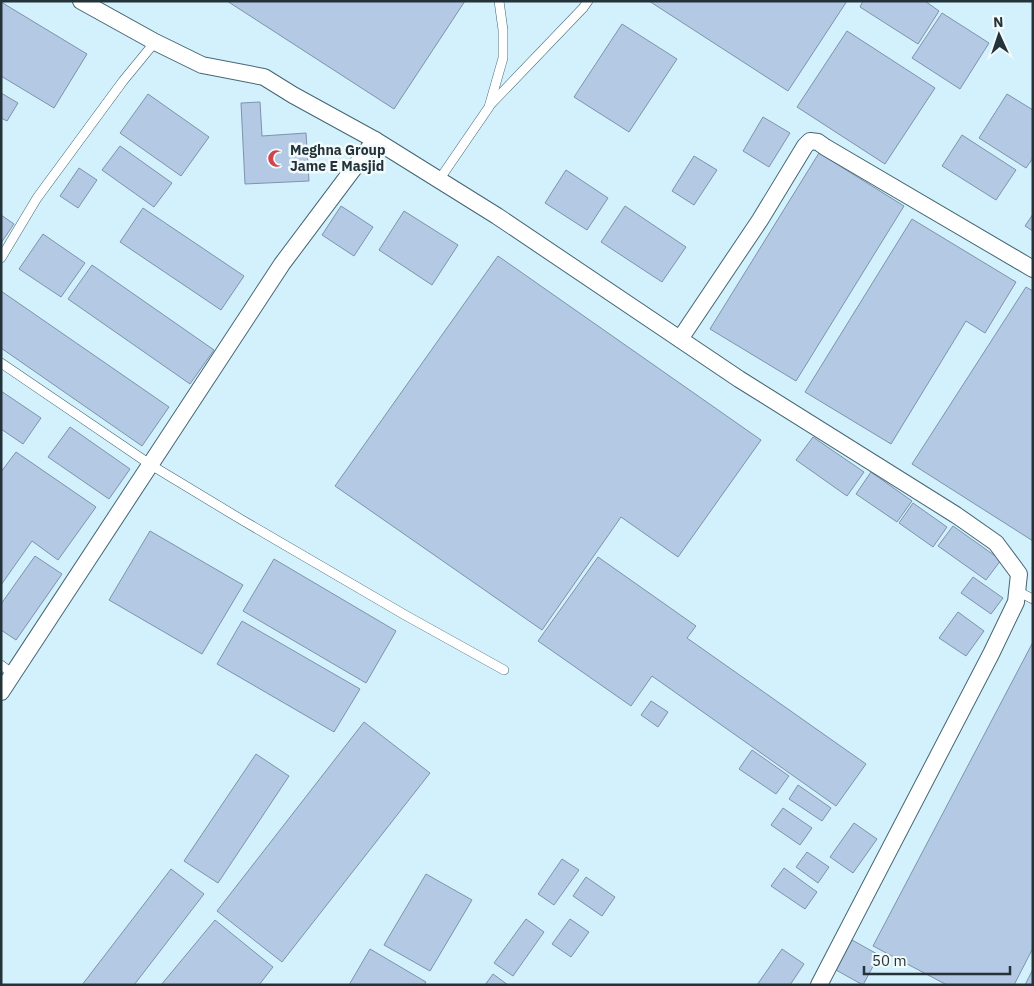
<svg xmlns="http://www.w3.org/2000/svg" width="1034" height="986" font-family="'IBM Plex Sans',sans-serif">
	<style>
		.building { fill: #b3c9e4; stroke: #7e93ac }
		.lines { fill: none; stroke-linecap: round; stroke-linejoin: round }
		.lane-casing { stroke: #446773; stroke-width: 10 }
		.street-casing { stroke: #446773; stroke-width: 18 }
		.lane { stroke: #fff; stroke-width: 9 }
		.street { stroke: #fff; stroke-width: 16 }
		.labels { text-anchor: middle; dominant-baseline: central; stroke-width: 5; stroke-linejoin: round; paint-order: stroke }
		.poi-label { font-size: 14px; font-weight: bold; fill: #243339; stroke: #f2fafc; text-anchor: start }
	</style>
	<rect width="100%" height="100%" fill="#d2f1fc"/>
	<g class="building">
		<path d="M227 1H465L394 109Z"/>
		<path d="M649 1H847L788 91Z"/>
		<path d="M863 1H925L939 11 918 44 860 7Z"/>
		<path d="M1 2 87 54 54 108 1 76Z"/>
		<path d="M942 13 989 43 960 89 912 58Z"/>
		<path d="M622 24 677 59 629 132 574 97Z"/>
		<path d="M847 31 935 88 885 164 797 107Z"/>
		<path d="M1 93 18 103 7 121 1 118Z"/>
		<path d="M148 94 209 137 181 176 120 133Z"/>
		<path d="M1007 94 1033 110V158L1026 168 979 138Z"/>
		<path d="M260 102 262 136 306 133 309 181 245 184 241 103Z"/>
		<path d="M763 117 790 133 769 167 743 151Z"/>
		<path d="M962 135 1016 170 996 200 942 166Z"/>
		<path d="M120 146 172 183 154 207 102 170Z"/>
		<path d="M819 153 904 206 796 381 710 329Z"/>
		<path d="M694 156 717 170 694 205 672 191Z"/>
		<path d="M79 168 97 180 78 208 60 196Z"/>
		<path d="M566 170 608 198 587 230 545 203Z"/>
		<path d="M341 206 373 227 354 256 322 235Z"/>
		<path d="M625 206 686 247 662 282 601 242Z"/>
		<path d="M143 208 244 276 221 310 120 242Z"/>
		<path d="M404 211 458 245 432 285 379 250Z"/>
		<path d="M1033 214V231L1025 226Z"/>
		<path d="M1 215 14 224 1 243Z"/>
		<path d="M912 219 1016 282 985 333 966 321 891 444 805 392Z"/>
		<path d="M43 234 85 263 61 297 19 269Z"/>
		<path d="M498 256 761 440 678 557 621 517 542 630 335 486Z"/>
		<path d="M92 265 214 350 190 384 68 299Z"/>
		<path d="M1026 287 1033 291V541L912 464Z"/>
		<path d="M1 291 169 407 142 446 1 348Z"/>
		<path d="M1 391 41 418 23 444 1 429Z"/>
		<path d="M70 427 130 469 109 499 48 457Z"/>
		<path d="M813 437 864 472 847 496 796 460Z"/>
		<path d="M16 452 96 507 58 560 32 541 1 585V472Z"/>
		<path d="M871 472 912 501 897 522 856 494Z"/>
		<path d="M913 503 947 527 933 547 899 523Z"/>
		<path d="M953 526 1001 560 986 580 938 546Z"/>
		<path d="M150 531 243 585 202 654 109 600Z"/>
		<path d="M35 556 62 574 16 640 1 630V604Z"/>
		<path d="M598 557 696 626 687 638 866 764 836 806 652 676 631 706 538 641Z"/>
		<path d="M274 559 396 631 366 683 243 611Z"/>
		<path d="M973 577 1003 598 991 614 961 593Z"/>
		<path d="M958 612 984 631 966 656 939 638Z"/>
		<path d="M242 621 360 689 334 732 217 664Z"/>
		<path d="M1033 642V948L1014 985H947L873 946Z"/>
		<path d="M651 701 668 712 658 727 641 715Z"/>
		<path d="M364 722 430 773 282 962 217 911Z"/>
		<path d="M752 750 789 776 776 794 739 769Z"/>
		<path d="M256 754 289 776 218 883 184 861Z"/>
		<path d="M798 785 831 808 822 821 789 799Z"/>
		<path d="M783 808 812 828 800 845 771 825Z"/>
		<path d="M854 823 877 839 853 873 830 857Z"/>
		<path d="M807 852 829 867 818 883 796 867Z"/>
		<path d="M562 859 579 870 554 905 538 894Z"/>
		<path d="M784 868 817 892 805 909 771 886Z"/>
		<path d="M171 869 204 894 134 985H82Z"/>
		<path d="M426 874 472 900 430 971 384 945Z"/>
		<path d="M586 877 615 897 602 916 573 896Z"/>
		<path d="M526 919 544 932 513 976 494 963Z"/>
		<path d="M570 919 589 932 571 957 552 944Z"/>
		<path d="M215 920 273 967 259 985H161Z"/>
		<path d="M852 940 879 955 863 985 836 970Z"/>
		<path d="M370 949 426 982 424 985H349Z"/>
		<path d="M782 949 804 964 790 985H757Z"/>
		<path d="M1033 969V985H1025Z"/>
		<path d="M493 974 508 985H485Z"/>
	</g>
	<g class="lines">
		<defs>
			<g id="lane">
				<path d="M490 105 583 8 588 1"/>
				<path d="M439 180 489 107 503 58V30L499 1"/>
				<path d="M1 258 37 198 123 81 155 42"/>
				<path d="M1 363 151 465 242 520 405 615 504 670"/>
				<path d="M1017 591 1033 599"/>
				<path d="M1 665 13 674"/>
			</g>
			<g id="street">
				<path d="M81 1 155 42 202 65 264 77 293 95 375 140 497 216 739 379 956 515 996 543 1019 574 1016 602 991 654 819 985"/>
				<path d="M680 339 760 220 805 146 810 141 818 142 825 147 1033 269"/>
				<path d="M1 692 282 264 375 140"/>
			</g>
		</defs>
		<use href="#lane" class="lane-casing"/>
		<use href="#street" class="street-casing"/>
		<use href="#lane" class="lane"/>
		<use href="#street" class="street"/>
	</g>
	<defs>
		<symbol id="mosque-bare" viewBox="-9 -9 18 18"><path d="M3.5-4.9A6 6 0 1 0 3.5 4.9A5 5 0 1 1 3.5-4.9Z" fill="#d4434c" stroke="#f2fafc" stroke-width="2.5" paint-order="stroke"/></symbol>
	</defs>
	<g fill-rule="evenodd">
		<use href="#mosque-bare" x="264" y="146" width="25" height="25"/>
	</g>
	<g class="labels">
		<g class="poi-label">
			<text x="290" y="150">Meghna Group<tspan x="290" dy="16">Jame E Masjid</tspan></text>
		</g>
	</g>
	<rect width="1034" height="986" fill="none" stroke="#243339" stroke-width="5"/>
	<g transform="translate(999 35) rotate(357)" stroke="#f2fafc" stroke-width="4" paint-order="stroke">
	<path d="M0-4L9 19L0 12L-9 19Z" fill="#243339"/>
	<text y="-8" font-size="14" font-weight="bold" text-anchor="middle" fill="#243339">N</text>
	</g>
	<path d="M864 966v8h146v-8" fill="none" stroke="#243339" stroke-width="2.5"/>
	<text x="872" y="966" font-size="15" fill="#243339" stroke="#f2fafc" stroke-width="4" paint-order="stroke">50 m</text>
</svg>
